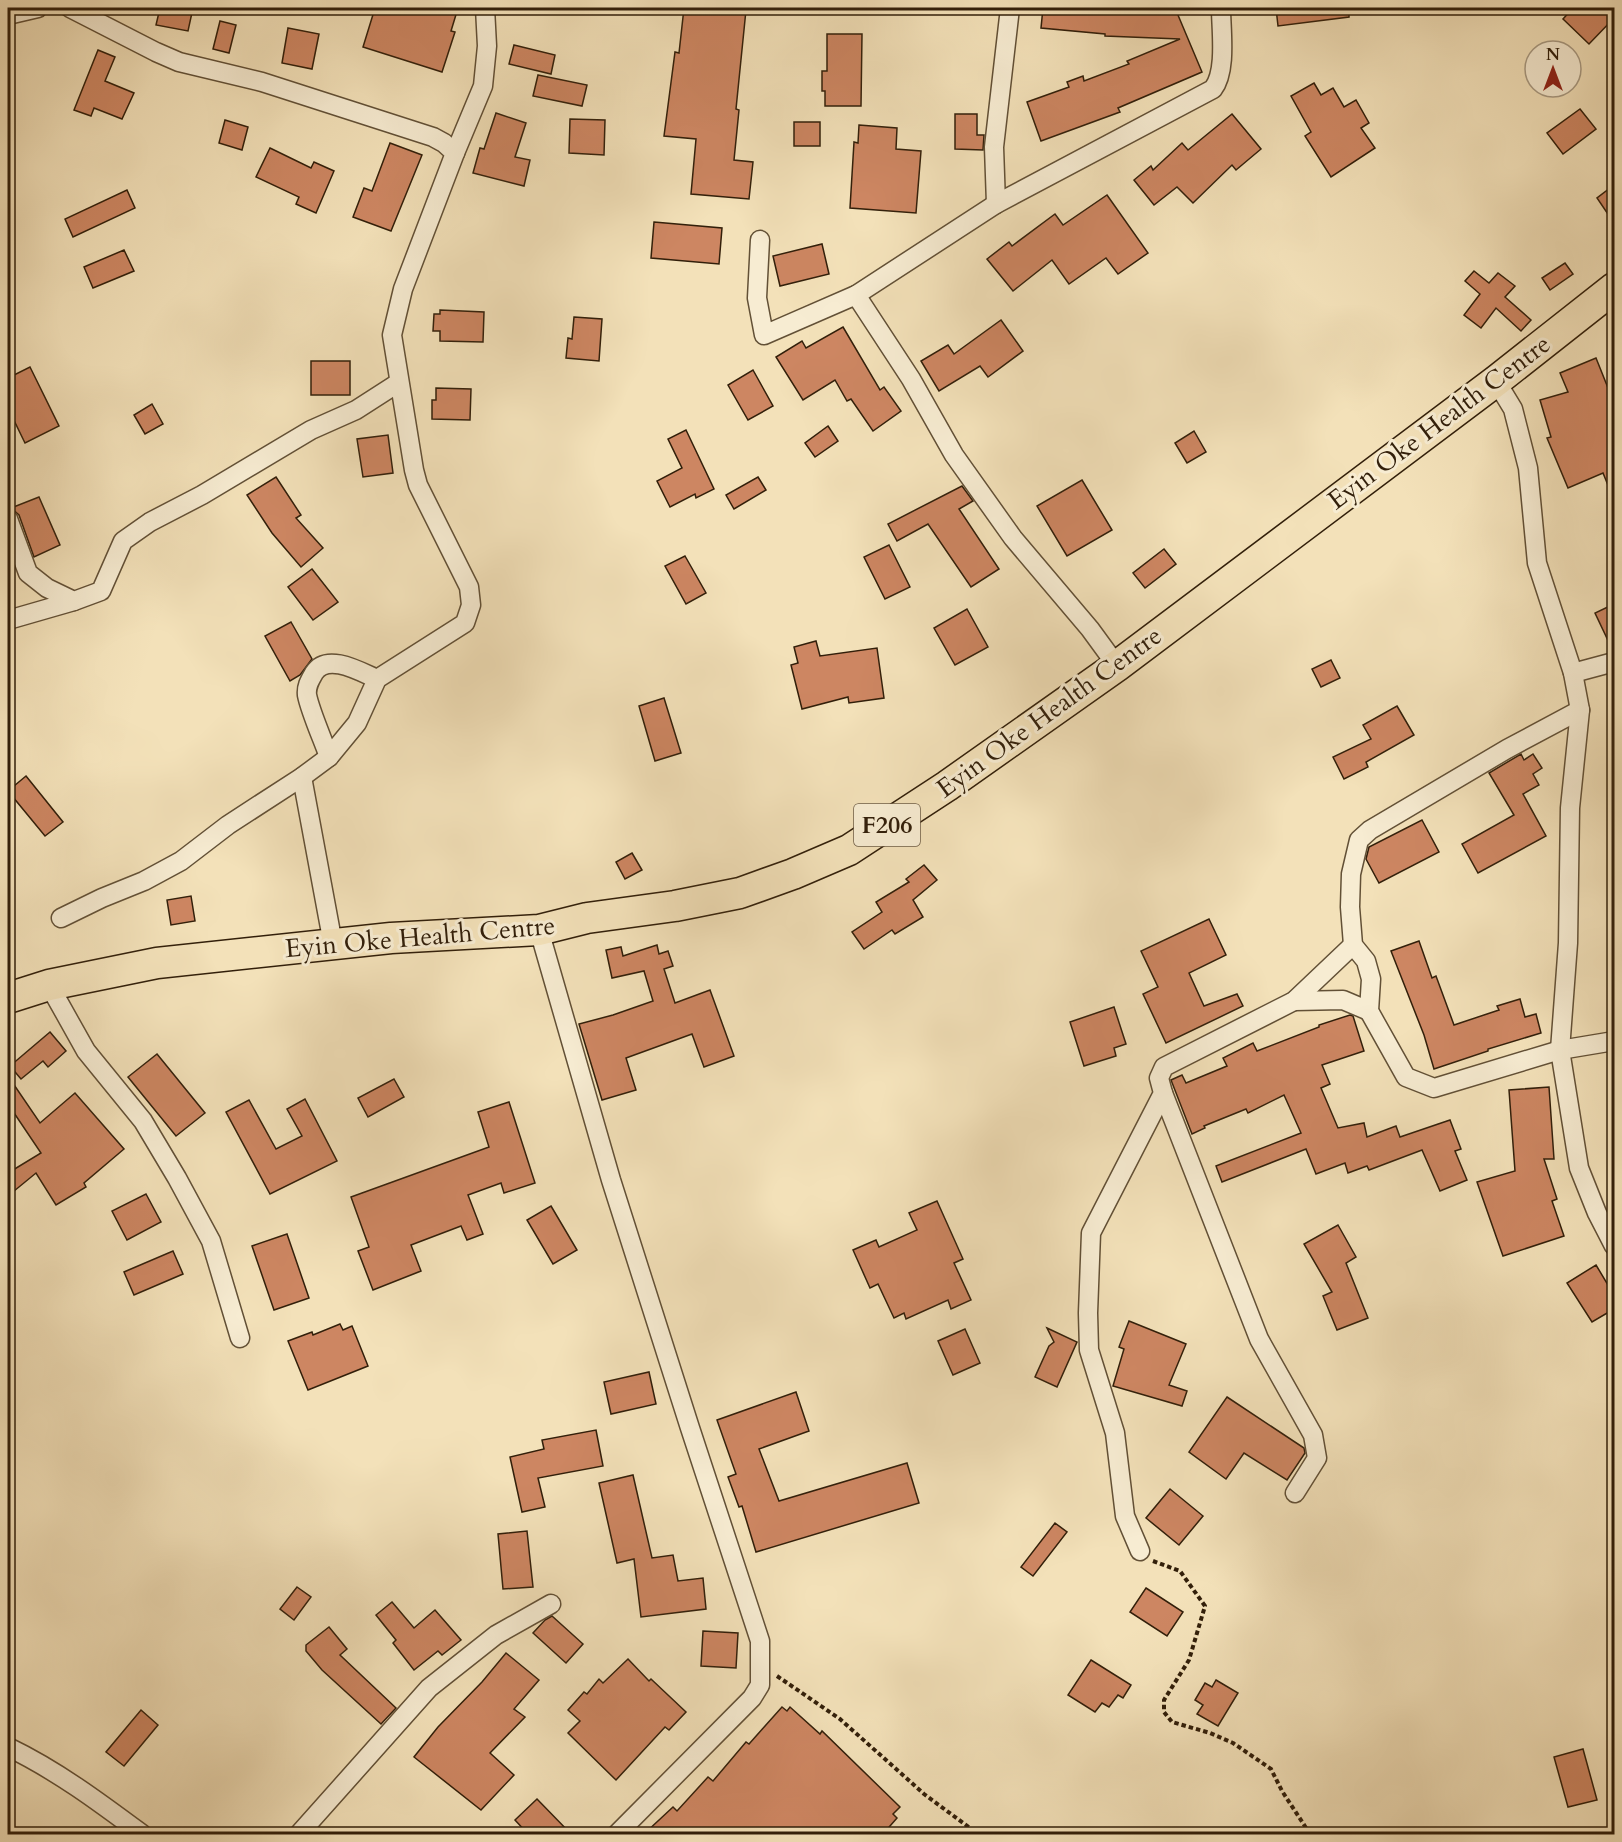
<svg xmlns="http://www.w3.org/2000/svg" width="1622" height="1842" font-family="Cardo,serif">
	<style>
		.building { fill: #cd8662; stroke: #321f0a; stroke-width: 1.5 }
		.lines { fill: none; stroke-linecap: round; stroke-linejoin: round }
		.street-casing { stroke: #625036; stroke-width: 21 }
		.primary-casing { stroke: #321f0a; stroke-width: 33 }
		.path { stroke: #321f0a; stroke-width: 4; stroke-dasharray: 4.5 3; stroke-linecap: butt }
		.street { stroke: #f7ecd2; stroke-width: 18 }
		.primary { stroke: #f3e1b9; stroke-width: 30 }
		.labels { text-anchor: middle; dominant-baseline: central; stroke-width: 6; stroke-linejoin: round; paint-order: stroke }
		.shield { fill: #f7ecd2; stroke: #6d5c46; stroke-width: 1.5 }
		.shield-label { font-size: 24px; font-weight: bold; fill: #321f0a }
		.street-label { font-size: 26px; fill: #321f0a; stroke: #f7ecd2 }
	</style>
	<rect width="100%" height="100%" fill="#f3e1b9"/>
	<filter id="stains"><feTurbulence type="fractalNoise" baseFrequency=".00333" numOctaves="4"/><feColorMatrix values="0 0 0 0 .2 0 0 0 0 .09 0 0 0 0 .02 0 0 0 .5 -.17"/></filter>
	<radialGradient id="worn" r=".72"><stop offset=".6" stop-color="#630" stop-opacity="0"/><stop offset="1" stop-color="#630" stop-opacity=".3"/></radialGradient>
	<g class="building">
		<path d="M160 8H193L188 31 156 25Z"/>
		<path d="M375 8H458L451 31 455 32 442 72 363 47Z"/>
		<path d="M684 8H728L746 10 736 109 739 110 734 160 753 162 749 199 691 194 696 139 664 136 675 52 679 53Z"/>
		<path d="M1043 8H1175L1202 72 1118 108 1120 112 1041 141 1027 102 1069 87 1067 82 1083 76 1084 81 1129 64 1127 61 1180 39 1105 36V34L1041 28Z"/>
		<path d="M1276 8H1349V17L1278 26Z"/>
		<path d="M1573 8H1603L1614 18 1589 44 1563 19Z"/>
		<path d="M220 21 236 25 229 53 213 49Z"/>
		<path d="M288 28 319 34 312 69 282 63Z"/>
		<path d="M827 34H862L861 106H825V91H822V71H827Z"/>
		<path d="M514 45 555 55 551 74 509 64Z"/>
		<path d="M98 50 115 57 105 81 134 93 122 119 94 108 91 116 74 110Z"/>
		<path d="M538 75 587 85 582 106 533 96Z"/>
		<path d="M1314 83 1321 95 1333 88 1344 107 1356 100 1369 123 1361 128 1375 148 1331 177 1305 136 1311 132 1291 96Z"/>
		<path d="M1580 109 1596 129 1563 154 1547 133Z"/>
		<path d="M496 113 526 123 515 157 530 160 524 186 473 173 480 148 484 149Z"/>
		<path d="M955 114H977V135H984L983 150 955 149Z"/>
		<path d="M1232 114 1261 149 1236 170 1232 165 1193 203 1177 187 1154 205 1134 180 1151 166 1153 170 1182 143 1188 150Z"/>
		<path d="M570 119 605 120 604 155 569 153Z"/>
		<path d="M225 120 248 127 242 150 219 143Z"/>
		<rect x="794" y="122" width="26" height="24"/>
		<path d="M859 125 897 128 896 149 921 151 916 213 850 208 854 142 858 143Z"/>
		<path d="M390 143 422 155 391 231 353 217 364 188 372 191Z"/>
		<path d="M270 148 311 168 314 162 334 171 316 213 296 204 299 197 256 177Z"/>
		<path d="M1614 185V223L1597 198Z"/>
		<path d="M127 190 135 208 73 237 65 219Z"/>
		<path d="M1107 195 1148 253 1118 274 1106 258 1069 284 1052 260 1013 291 987 259 1009 242 1012 246 1055 214 1063 225Z"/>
		<path d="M654 222 722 228 719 264 651 258Z"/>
		<path d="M822 244 829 274 780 286 773 256Z"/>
		<path d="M124 250 134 271 93 288 84 267Z"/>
		<path d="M1565 263 1573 274 1550 290 1542 278Z"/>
		<path d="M1474 271 1489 283 1498 273 1515 286 1505 297 1531 320 1521 331 1496 308 1481 328 1464 315 1480 294 1465 281Z"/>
		<path d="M440 310 484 312 483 342 440 341V331H433L434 314H440Z"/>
		<path d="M574 317 602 319 599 361 566 358 568 338 572 339Z"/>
		<path d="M1001 320 1023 351 988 377 980 366 939 391 921 361 948 345 954 354Z"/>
		<path d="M843 327 880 390 884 387 901 411 873 431 851 399 847 401 835 380 803 400 776 357 802 341 806 348Z"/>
		<path d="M1596 358 1614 403V500L1603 473 1568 488 1547 438 1551 437 1540 400 1568 392 1560 373Z"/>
		<rect x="311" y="361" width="39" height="34"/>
		<path d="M30 367 59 426 25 443 8 408V378Z"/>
		<path d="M753 370 773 406 748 420 728 385Z"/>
		<path d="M436 388 471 389 470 420 432 419V400H436Z"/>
		<path d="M152 404 163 424 145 434 134 415Z"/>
		<path d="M828 426 838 441 815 457 805 443Z"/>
		<path d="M686 430 714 489 696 498 695 494 670 507 657 481 682 468 668 439Z"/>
		<path d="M1194 431 1206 452 1187 463 1175 443Z"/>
		<path d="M388 435 393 473 363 477 357 439Z"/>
		<path d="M276 477 301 515 296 518 323 548 301 567 272 533 247 495Z"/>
		<path d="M758 477 766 490 734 509 726 495Z"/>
		<path d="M1082 480 1112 530 1067 556 1037 506Z"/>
		<path d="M962 486 973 501 959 509 999 569 971 587 928 524 897 541 888 524Z"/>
		<path d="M39 497 60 545 34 557 19 515 11 508Z"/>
		<path d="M889 545 910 587 885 599 864 557Z"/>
		<path d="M1164 549 1176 564 1145 588 1133 573Z"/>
		<path d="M685 556 706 593 686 604 665 566Z"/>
		<path d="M312 569 338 602 313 620 288 587Z"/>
		<path d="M1614 604V651H1613L1595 613Z"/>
		<path d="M967 609 988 647 955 665 934 628Z"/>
		<path d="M291 622 312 659 300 675 290 681 265 636Z"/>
		<path d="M816 641 820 656 877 648 884 698 849 703 848 697 802 709 791 665 798 663 794 647Z"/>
		<path d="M1331 660 1340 678 1321 687 1312 669Z"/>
		<path d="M664 698 681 753 655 761 639 706Z"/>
		<path d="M1397 706 1414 735 1366 762 1368 767 1344 779 1333 757 1371 739 1363 725Z"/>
		<path d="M1521 754 1524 760 1533 754 1542 768 1533 774 1539 785 1523 794 1546 836 1478 873 1462 844 1514 815 1489 773Z"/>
		<path d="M26 776 63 822 45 836 8 791Z"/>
		<path d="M1422 820 1439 852 1379 883 1366 859 1369 847Z"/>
		<path d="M632 853 642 870 625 879 616 862Z"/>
		<path d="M924 865 937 880 913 900 923 917 895 934 892 930 864 949 852 932 882 912 876 902 909 882 906 879Z"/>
		<path d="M191 896 195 921 171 925 167 900Z"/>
		<path d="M1209 919 1226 955 1189 973 1204 1006 1237 994 1243 1006 1166 1043 1143 994 1158 987 1141 951Z"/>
		<path d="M1419 941 1432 978 1436 976 1454 1025 1499 1010 1497 1006 1520 999 1525 1017 1536 1014 1541 1033 1488 1049V1051L1434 1069 1424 1035 1391 951Z"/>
		<path d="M657 945 659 954 668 951 673 966 664 969 675 1003 710 990 734 1056 704 1067 692 1034 626 1058 636 1090 602 1100 579 1024 613 1015 653 1001 644 971 612 978 606 950 621 947 623 956Z"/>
		<path d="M1114 1007 1126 1044 1114 1048 1116 1056 1084 1066 1070 1022Z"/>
		<path d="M1350 1015 1353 1016 1364 1051 1322 1065 1330 1084 1321 1088 1338 1128 1364 1123 1367 1137 1396 1126 1400 1137 1450 1120 1461 1149 1455 1151 1467 1180 1440 1191 1422 1150 1369 1170 1367 1166 1348 1173 1345 1163 1316 1174 1306 1149 1222 1182 1216 1166 1301 1133 1284 1095 1248 1113 1246 1109 1204 1126 1205 1128 1192 1134 1171 1080 1182 1075 1186 1083 1227 1066 1223 1058 1253 1043 1257 1051 1319 1027V1025Z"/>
		<path d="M50 1032 66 1051 48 1067 43 1061 21 1079 10 1066Z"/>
		<path d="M157 1054 205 1113 176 1136 128 1077Z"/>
		<path d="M8 1076 40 1123 75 1093 124 1149 84 1183 86 1187 56 1205 36 1173 8 1196V1173L41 1153 8 1104Z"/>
		<path d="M394 1079 404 1097 368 1117 358 1098Z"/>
		<path d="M1549 1087 1554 1159H1544L1557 1199 1552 1201 1564 1236 1503 1256 1477 1182 1515 1171 1509 1090Z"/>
		<path d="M305 1099 337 1161 270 1194 226 1112 249 1100 276 1149 302 1136 287 1109Z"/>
		<path d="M509 1102 535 1183 504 1193 501 1183 468 1195 483 1234 467 1240 461 1226 411 1245 421 1271 373 1290 358 1251 369 1247 351 1197 489 1147 478 1112Z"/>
		<path d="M146 1194 161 1222 127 1240 112 1211Z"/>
		<path d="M937 1201 963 1259 954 1263 971 1300 951 1309 948 1300 906 1319 904 1313 894 1318 878 1284 870 1288 853 1250 876 1240 879 1247 917 1230 909 1213Z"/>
		<path d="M551 1206 577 1250 553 1264 527 1220Z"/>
		<path d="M1338 1225 1356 1257 1346 1263 1368 1318 1337 1330 1323 1296 1332 1292 1304 1244Z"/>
		<path d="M287 1234 309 1298 274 1310 252 1246Z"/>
		<path d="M173 1251 183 1274 134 1295 124 1272Z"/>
		<path d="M1596 1265 1614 1295V1309L1592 1322 1567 1283Z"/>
		<path d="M1129 1321 1186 1344 1169 1385 1187 1391 1182 1406 1113 1386 1124 1349 1119 1347Z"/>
		<path d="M340 1324 343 1330 352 1326 368 1366 308 1390 288 1341 312 1332 313 1335Z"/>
		<path d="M1047 1328 1077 1342 1057 1387 1035 1377 1049 1346 1054 1342Z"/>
		<path d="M965 1329 980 1363 953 1375 938 1341Z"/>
		<path d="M649 1372 656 1404 611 1414 604 1382Z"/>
		<path d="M796 1392 809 1431 759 1449 779 1501 907 1463 919 1503 756 1552 742 1506 739 1507 728 1477 736 1474 717 1420Z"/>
		<path d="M1227 1397 1304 1448 1305 1453 1287 1480 1244 1453 1226 1479 1189 1452Z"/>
		<path d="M596 1430 603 1466 538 1478 545 1507 522 1512 510 1457 544 1449 542 1440Z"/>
		<path d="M633 1475 652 1558 673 1555 678 1581 703 1578 706 1609 641 1617 634 1559 617 1563 599 1483Z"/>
		<path d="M1170 1489 1203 1516 1179 1545 1146 1518Z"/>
		<path d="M1055 1523 1067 1532 1033 1576 1021 1567Z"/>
		<path d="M527 1531 533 1587 503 1589 498 1534Z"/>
		<path d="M297 1587 311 1597 294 1620 280 1609Z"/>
		<path d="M1146 1588 1183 1612 1167 1636 1130 1612Z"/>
		<path d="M392 1602 414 1628 435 1610 461 1640 442 1655 438 1651 414 1670 393 1643 396 1640 376 1615Z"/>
		<path d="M552 1616 583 1644 566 1663 533 1633 545 1620Z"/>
		<path d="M329 1627 347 1649 340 1655 396 1708 381 1724 322 1670 306 1651V1645Z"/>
		<path d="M703 1631 738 1633 736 1668 701 1666Z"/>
		<path d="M506 1653 539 1680 514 1709 525 1717 490 1753 514 1775 481 1810 414 1757 438 1727 482 1682Z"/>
		<path d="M628 1659 649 1681 651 1679 686 1712 669 1730 665 1727 616 1780 568 1733 580 1721 568 1710 584 1692 587 1694 599 1679 603 1683Z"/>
		<path d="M1091 1660 1131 1685 1123 1698 1118 1695 1109 1707 1102 1703 1095 1712 1068 1695Z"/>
		<path d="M1216 1680 1238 1693 1218 1726 1197 1714 1203 1705 1195 1700 1205 1683 1212 1687Z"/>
		<path d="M782 1707 787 1711 790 1707 820 1734 822 1731 900 1807 893 1814 897 1818 883 1834H644L673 1807 677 1811 708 1777 713 1781 746 1742 749 1744Z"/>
		<path d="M141 1710 158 1725 124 1766 106 1752Z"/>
		<path d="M1583 1749 1597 1800 1568 1807 1554 1757Z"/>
		<path d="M537 1799 571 1834H528L515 1820Z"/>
	</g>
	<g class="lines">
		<defs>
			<g id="street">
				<path d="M8 15 38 8"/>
				<path d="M455 153 483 86 487 46 485 8"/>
				<path d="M996 204 994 147 1010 8"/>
				<path d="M760 240 757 298 764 335 856 295 996 204 1213 89C1227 71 1221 30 1221 8"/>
				<path d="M856 295 911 379 954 455 1013 538 1090 629 1117 666"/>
				<path d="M1496 381 1513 409 1528 468 1537 563 1573 673 1580 710 1570 808 1568 943 1560 1050 1579 1168 1597 1213 1614 1246"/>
				<path d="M8 519 28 573 47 588 74 601 101 591 123 541 150 522 202 495 311 430 356 410 398 383"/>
				<path d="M8 620 74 601"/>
				<path d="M1573 673 1614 662"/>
				<path d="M1580 710 1507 749 1370 830 1359 840 1351 874 1350 907 1353 945 1366 961 1371 979 1369 1011 1406 1077 1434 1088 1560 1050 1614 1041"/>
				<path d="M329 757C323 740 310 711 307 695 306 686 310 680 314 673 327 652 361 672 377 679"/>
				<path d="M302 777 333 944"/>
				<path d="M61 918 102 898 144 881 181 861 228 825 302 777 329 757 357 723 377 679 465 623 471 605 469 587 418 485 414 470 392 335 403 289 455 153 444 143 433 137 262 82 179 62 156 52 70 8"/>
				<path d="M539 930 611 1180 690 1428 760 1641V1685L752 1698 617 1834"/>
				<path d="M49 985 86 1051 143 1121 177 1178 211 1241 240 1338"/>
				<path d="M1294 1001 1343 1000 1369 1011"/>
				<path d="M1163 1093 1259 1339 1313 1435 1317 1458 1295 1493"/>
				<path d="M1140 1551 1125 1516 1115 1433 1089 1350 1088 1313 1091 1233 1163 1093 1159 1078 1164 1067 1294 1001 1353 945"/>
				<path d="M8 1747C56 1770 99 1802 142 1834"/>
				<path d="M299 1834 429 1688 496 1635 551 1604"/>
			</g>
			<path id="primary" d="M8 998 49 985 157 963 391 938 539 930 587 918 675 906 740 893 793 874 849 850 947 786 1117 666 1496 381 1614 288"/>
		</defs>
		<use href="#street" class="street-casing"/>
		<use href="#primary" class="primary-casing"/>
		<g class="path">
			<path d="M1153 1561 1180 1571 1205 1606 1189 1660 1164 1700V1712L1172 1722 1210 1733 1233 1743 1271 1769 1282 1791 1310 1834"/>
			<path d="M777 1676 840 1719 924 1794 978 1834"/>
		</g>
		<use href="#street" class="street"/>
		<use href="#primary" class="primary"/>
	</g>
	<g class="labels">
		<rect class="shield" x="854" y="804" width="66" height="42" rx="4.5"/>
		<g class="shield-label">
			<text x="887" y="825">F206</text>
		</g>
		<g class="street-label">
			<text transform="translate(1439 422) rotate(-37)">Eyin Oke Health Centre</text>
			<text transform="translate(1049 712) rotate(-36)">Eyin Oke Health Centre</text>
			<text transform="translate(420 937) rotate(-5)">Eyin Oke Health Centre</text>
		</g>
	</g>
	<rect width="1622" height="1842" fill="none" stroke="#f3e1b9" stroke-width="30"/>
	<rect x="9" y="9" width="1604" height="1824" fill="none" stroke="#321f0a" stroke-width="3"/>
	<rect x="15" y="15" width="1592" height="1812" fill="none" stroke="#321f0a" stroke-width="1.5"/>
	<g transform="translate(1553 69)"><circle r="28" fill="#f7ecd2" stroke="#a89a82" stroke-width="1.5"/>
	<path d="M0-4.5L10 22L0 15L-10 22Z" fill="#8f2418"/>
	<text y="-9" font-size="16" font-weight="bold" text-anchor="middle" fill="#321f0a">N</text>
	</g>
	<rect width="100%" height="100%" filter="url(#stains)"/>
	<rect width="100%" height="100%" fill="url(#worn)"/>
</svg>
